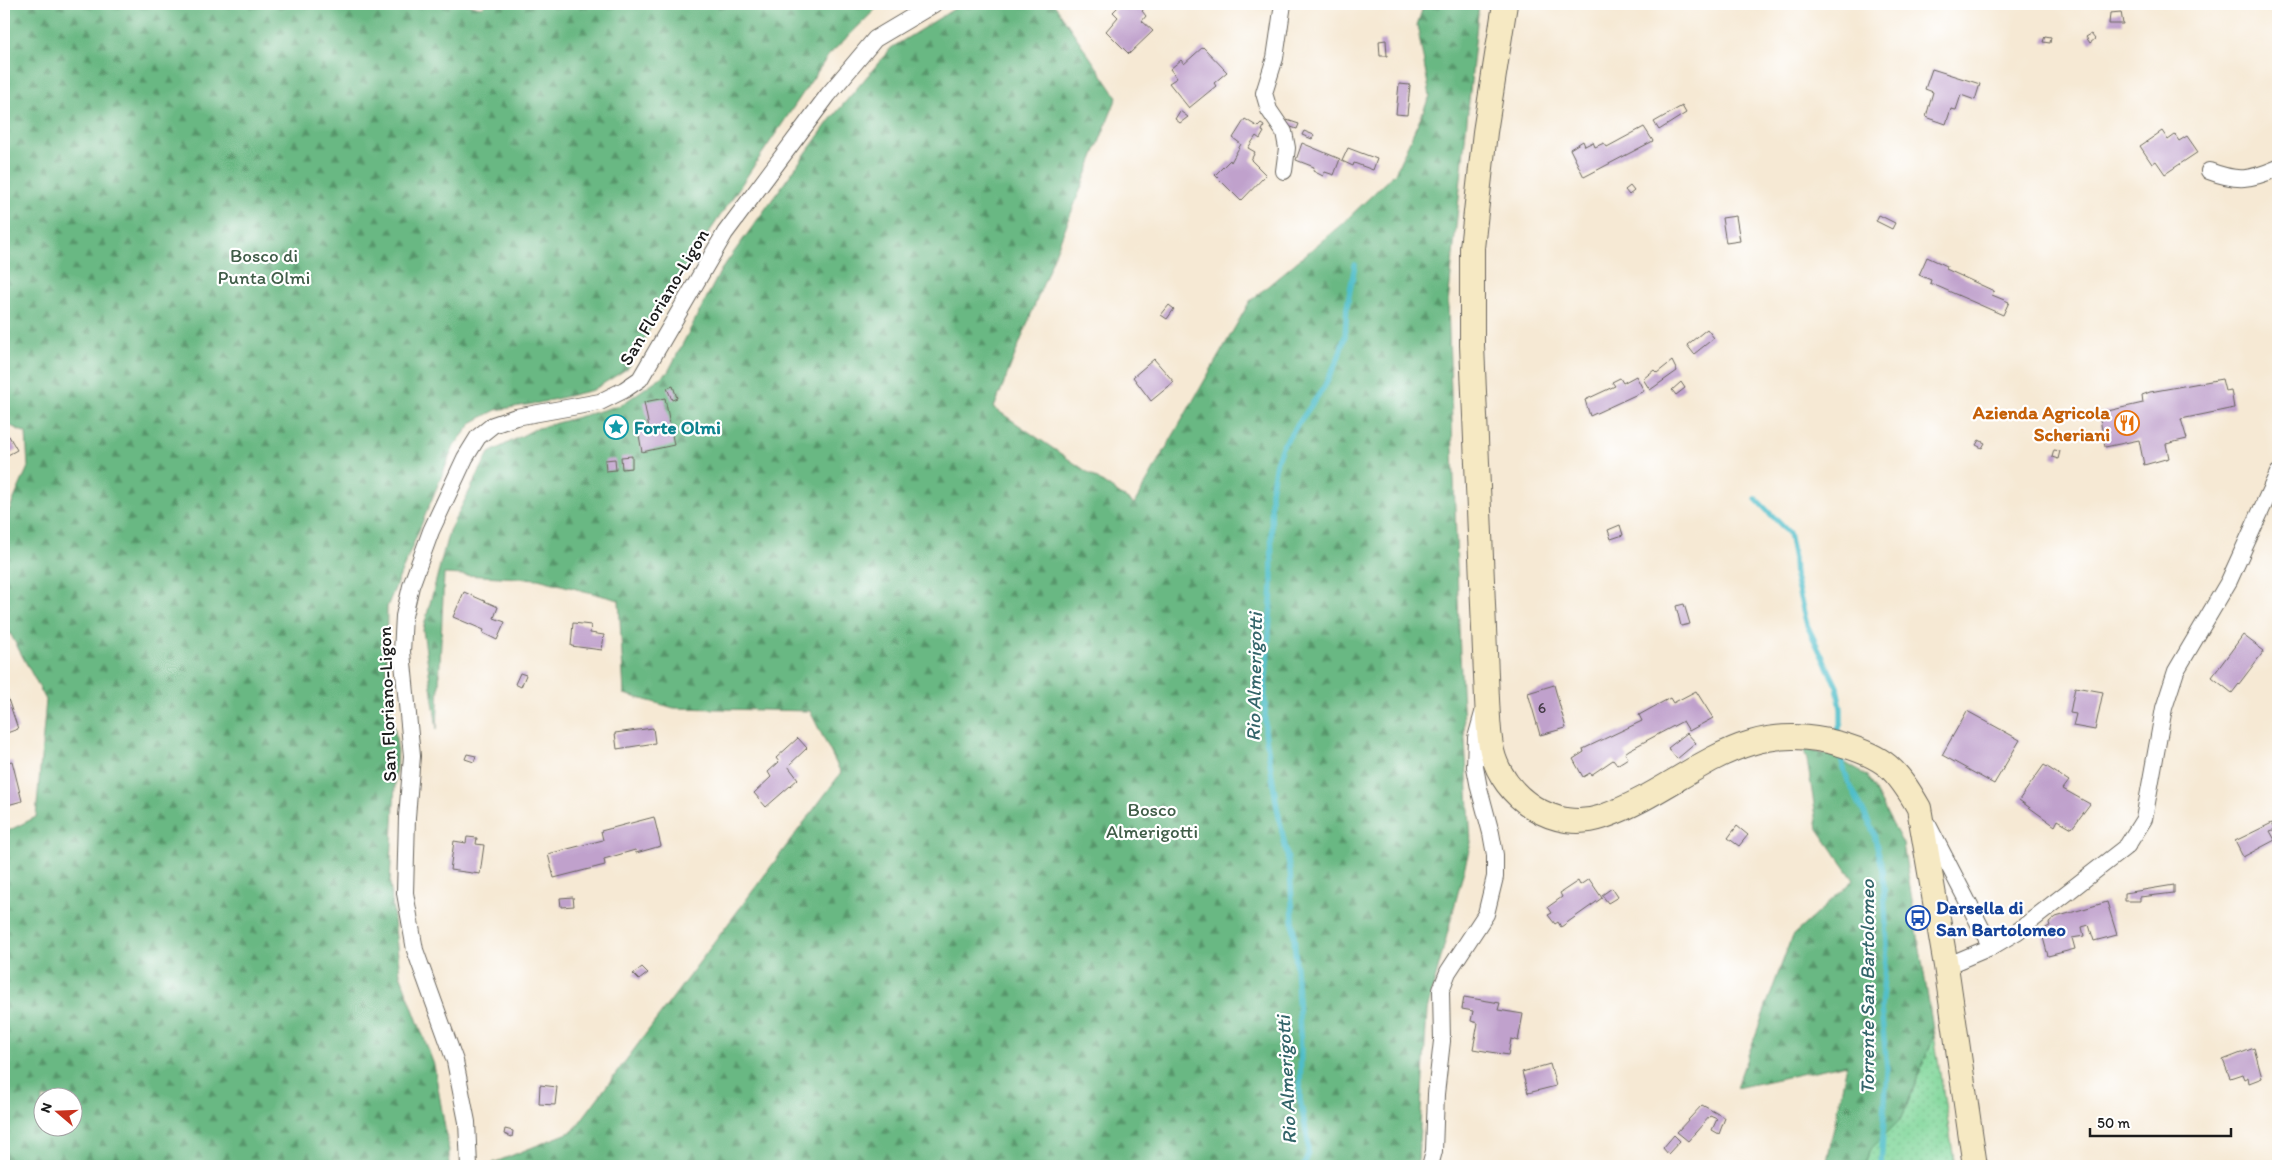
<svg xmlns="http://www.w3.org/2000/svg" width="2282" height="1170" font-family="Itim,sans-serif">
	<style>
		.grass { fill: url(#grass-dots); stroke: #4f7a5c }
		.forest { fill: url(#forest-firs); stroke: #426a50; fill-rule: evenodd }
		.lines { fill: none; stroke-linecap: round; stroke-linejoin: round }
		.stream { stroke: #50bec9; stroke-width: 5.5 }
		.building { fill: #c0a1cc }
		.street-casing { stroke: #68645c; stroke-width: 18 }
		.secondary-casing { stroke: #68645c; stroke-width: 26 }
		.street { stroke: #fff; stroke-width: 16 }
		.secondary { stroke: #f6e9c3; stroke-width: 24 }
		.labels { text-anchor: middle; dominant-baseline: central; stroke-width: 4.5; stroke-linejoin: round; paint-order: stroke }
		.number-label { font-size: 16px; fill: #453d48 }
		.park-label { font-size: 19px; fill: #405d48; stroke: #fff }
		.street-label { font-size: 19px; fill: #1c1c1c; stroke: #fff }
		.food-label { font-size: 19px; font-weight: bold; fill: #c56008; stroke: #fff; text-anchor: end }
		.culture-label { font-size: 19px; font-weight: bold; fill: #0d838f; stroke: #fff; text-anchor: start }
		.transit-label { font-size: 19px; font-weight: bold; fill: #164399; stroke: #fff; text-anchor: start }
		.water-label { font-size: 20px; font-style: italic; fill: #33656a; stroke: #fff }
	</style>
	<defs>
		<pattern id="grass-dots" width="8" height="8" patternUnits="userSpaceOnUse" patternTransform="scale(1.25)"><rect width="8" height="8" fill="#82d79b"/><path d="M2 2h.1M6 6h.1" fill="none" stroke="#70b885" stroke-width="1.8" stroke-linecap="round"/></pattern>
		<pattern id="forest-firs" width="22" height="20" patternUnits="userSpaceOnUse" patternTransform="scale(1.25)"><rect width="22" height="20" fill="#69b883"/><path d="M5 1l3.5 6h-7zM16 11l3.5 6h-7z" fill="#56956a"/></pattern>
	</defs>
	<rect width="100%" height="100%" fill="#fff"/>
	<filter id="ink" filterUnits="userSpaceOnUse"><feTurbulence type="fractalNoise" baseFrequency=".02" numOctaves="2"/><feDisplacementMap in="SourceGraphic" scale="10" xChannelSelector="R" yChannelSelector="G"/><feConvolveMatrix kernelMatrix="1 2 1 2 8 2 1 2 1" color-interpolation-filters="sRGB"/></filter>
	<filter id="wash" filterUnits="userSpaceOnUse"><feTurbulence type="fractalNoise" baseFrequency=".0096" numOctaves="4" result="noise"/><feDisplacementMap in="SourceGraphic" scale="20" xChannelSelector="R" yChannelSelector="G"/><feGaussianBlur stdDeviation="1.12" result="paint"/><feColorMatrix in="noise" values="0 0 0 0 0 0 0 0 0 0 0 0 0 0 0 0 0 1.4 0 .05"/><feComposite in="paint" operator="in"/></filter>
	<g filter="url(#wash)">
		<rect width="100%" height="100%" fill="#f6e9d4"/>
		<path class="grass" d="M1934 1035 1955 1166H1865L1869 1151 1902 1118Z"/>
		<g class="forest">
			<path d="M4 4H463L482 7 485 4H881L828 56 679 277 628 368 593 390 539 403 496 410 473 422 454 446 387 607 386 670 397 746 390 883 400 974 434 1065 449 1151V1166H4V833L36 817 46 700 4 622V522L28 467 26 433 4 423ZM42 1098H72V1128H42Z"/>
			<path d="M962 4H1054L1117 97 994 408 1134 504 1250 301 1343 223 1395 173 1430 96 1417 25 1424 4H1479L1448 304 1460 655 1471 843 1427 1011 1418 1160 1416 1166H492L493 1163 573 1131 841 773 810 711 674 708 624 694 619 600 538 579 444 574 437 729 423 630 449 531 489 453 535 429 621 405 668 372 721 270 830 120 891 48Z"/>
			<path d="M1803 749 1834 756 1867 776 1903 844 1934 1035 1902 1118 1869 1151 1865 1166H1826L1847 1064 1736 1088 1792 936 1854 880 1818 829 1807 760Z"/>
		</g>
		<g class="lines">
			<g class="stream">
				<path d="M1756 499 1789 533 1794 559 1795 577 1807 625 1837 687 1841 709V723L1838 730"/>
				<path d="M1840 756 1848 781 1873 831 1883 870 1887 945 1881 1008 1887 1069 1881 1166"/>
				<path d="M1304 1166 1308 1155V1141L1300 1099 1301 1048 1290 870 1277 807 1265 731V693L1272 587 1271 491 1276 463 1282 447 1324 387 1338 359 1345 336 1347 306 1355 265"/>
			</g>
		</g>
		<g id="blocks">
			<g class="building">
				<path d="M1121 4H1149L1142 11 1146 16 1142 21 1153 31 1129 54 1106 31 1118 17 1113 12Z"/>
				<path d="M2121 12 2123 24H2109L2110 13Z"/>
				<path d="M2091 34 2095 39 2090 43 2086 37Z"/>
				<path d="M2045 36 2051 37 2050 43 2043 42Z"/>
				<path d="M1386 40 1387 56H1380L1379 41Z"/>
				<path d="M1203 47 1227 72 1214 83 1216 86 1189 108 1169 83 1177 78 1170 69 1181 60 1184 64Z"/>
				<path d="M1932 69 1980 84 1975 100 1961 95 1956 110 1951 109 1946 124 1926 117 1933 92 1925 89Z"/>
				<path d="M1399 84 1410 85 1407 115 1396 114Z"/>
				<path d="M1682 106 1686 113 1659 130 1654 122Z"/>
				<path d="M1180 111 1188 117 1180 123 1175 119Z"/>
				<path d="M1245 119 1258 127 1261 124 1264 126 1262 131 1264 132 1260 139 1256 136 1248 148 1255 152 1251 160 1266 175 1241 201 1215 175 1230 160 1231 162 1241 144 1233 138Z"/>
				<path d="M1287 120 1299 124 1297 129 1285 125Z"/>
				<path d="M1644 127 1653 141 1584 177 1570 149 1583 141 1585 146 1593 142 1595 147 1604 143 1607 147Z"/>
				<path d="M1304 131 1314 135 1312 139 1302 135Z"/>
				<path d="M2162 131 2168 140 2175 135 2179 141 2187 136 2198 152 2165 174 2156 161 2152 164 2140 146Z"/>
				<path d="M1302 143 1340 159 1334 175 1325 172 1323 176 1313 171 1314 167 1296 160Z"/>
				<path d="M1348 148 1377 159 1373 170 1354 163 1353 166 1342 161Z"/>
				<path d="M1630 186 1634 191 1629 195 1625 190Z"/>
				<path d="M1879 215 1895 223 1892 229 1876 221Z"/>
				<path d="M1736 216 1740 241 1726 243 1722 218Z"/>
				<path d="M1927 257 1947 266 1946 269 1994 291 1992 295 2009 302 2003 315 1930 283 1931 280 1919 275Z"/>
				<path d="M1169 305 1174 309 1167 319 1161 315Z"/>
				<path d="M1707 329 1714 338 1694 354 1687 345Z"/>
				<path d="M1154 359 1174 382 1151 401 1133 377Z"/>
				<path d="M1672 361 1677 371 1650 390 1643 379 1654 370 1657 373Z"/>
				<path d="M1636 376 1644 391 1590 416 1585 400 1615 386 1612 382 1620 378 1623 383Z"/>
				<path d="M2222 379 2225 391 2231 390 2234 408 2181 419 2187 439 2166 444 2169 458 2144 465 2139 440 2105 447 2099 413 2143 403 2142 395 2150 392Z"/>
				<path d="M1681 382 1685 388 1676 395 1672 390Z"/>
				<path d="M673 386 677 398 672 400 667 388Z"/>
				<path d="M665 398 674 445 642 452 638 430 649 428 644 402Z"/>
				<path d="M9 436 17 450 6 456 4 452V439Z"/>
				<path d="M1979 440 1985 443 1982 448 1976 445Z"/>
				<path d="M2054 450 2060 451 2058 459 2052 457Z"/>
				<path d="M632 456V468L622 469 621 457Z"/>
				<path d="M615 459 616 470 606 471 605 460Z"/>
				<path d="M1620 525 1623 535 1611 539 1608 530Z"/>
				<path d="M464 592 498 607 494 618 505 622 497 640 483 633 484 630 453 617Z"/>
				<path d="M1684 604 1690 624 1681 626 1676 606Z"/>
				<path d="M573 623 591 625 590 633 604 635 602 650 571 646Z"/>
				<path d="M2243 635 2264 651 2232 693 2212 677Z"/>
				<path d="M520 673 526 675 521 687 515 684Z"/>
				<path d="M1554 685 1566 728 1540 735 1528 693Z"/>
				<path d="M4 687 18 729 4 734Z"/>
				<path d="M2075 687 2103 692 2095 730 2073 726 2076 714 2070 713Z"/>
				<path d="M1696 691 1713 718 1689 731 1683 721 1629 750 1625 753 1628 758 1617 765 1613 760 1591 775 1590 773 1583 777 1573 759 1584 752 1583 749 1642 721 1639 715 1670 698 1673 703Z"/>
				<path d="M1967 711 2020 740 1994 784 1942 755Z"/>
				<path d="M653 728 655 743 617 749 615 733Z"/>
				<path d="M1687 733 1696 743 1677 759 1668 748Z"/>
				<path d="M798 738 807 748 788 766 798 779 766 807 754 793 771 777 768 772 779 762 776 758Z"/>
				<path d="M467 754 476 756 474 762 465 759Z"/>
				<path d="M12 761 22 801 4 806V763Z"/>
				<path d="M2044 765 2069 781 2063 789 2090 804 2072 828 2058 820 2055 826 2019 800Z"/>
				<path d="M654 817 661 846 636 853 635 850 604 859 605 865 554 878 548 854 603 840 601 831Z"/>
				<path d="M2272 823 2276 829 2270 831 2275 840 2243 857 2235 841Z"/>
				<path d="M1737 826 1748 835 1739 846 1728 838Z"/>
				<path d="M467 837 477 838 476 844 484 845 480 874 450 870 454 841 466 843Z"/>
				<path d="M1589 879 1602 898 1561 927 1558 922 1555 924 1548 915 1552 913 1548 907 1562 897 1560 893 1578 881 1580 885Z"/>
				<path d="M2174 885V893L2140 897V901H2125V893Z"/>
				<path d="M1612 888 1618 897 1608 903 1602 895Z"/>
				<path d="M573 897 574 906 561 907 560 898Z"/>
				<path d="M2107 902 2117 935 2094 941 2089 925 2082 927 2084 936 2072 938 2075 949 2048 956 2041 930 2050 926 2049 923 2056 917Z"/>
				<path d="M642 967 648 973 639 980 633 974Z"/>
				<path d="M1464 997 1500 1003 1498 1010 1523 1014 1518 1041 1511 1039 1508 1055 1473 1049 1478 1023 1471 1021 1473 1011 1462 1009Z"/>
				<path d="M2254 1048 2262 1078 2249 1083 2248 1077 2244 1079 2242 1074 2230 1078 2223 1060Z"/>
				<path d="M1550 1064 1556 1086 1528 1093 1522 1072Z"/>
				<path d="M540 1085 557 1087 555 1105 539 1104Z"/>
				<path d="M1702 1105 1725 1118 1719 1134 1712 1130 1717 1119 1710 1116 1688 1141 1677 1132Z"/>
				<path d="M505 1129 513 1131 512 1137 504 1134Z"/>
				<path d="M1674 1135 1680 1141 1668 1154 1663 1148Z"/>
			</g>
		</g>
	</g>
	<g filter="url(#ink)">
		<use href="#blocks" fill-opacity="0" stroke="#68645c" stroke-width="1"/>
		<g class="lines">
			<defs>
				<g id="street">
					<path d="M1283 4 1275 58 1264 93 1269 110 1284 132 1287 148 1284 171"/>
					<path d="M2209 171C2238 182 2250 180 2278 168"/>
					<path d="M1928 825 1991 947"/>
					<path d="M1946 966 1991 947 2018 931 2127 846 2144 819 2164 708 2176 671 2229 581 2278 473"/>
					<path d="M469 1166 467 1122 455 1061 415 950 405 893 407 817 412 756 402 652 404 616 411 586 431 531 465 458 478 437 493 425 516 417 600 402 624 390 640 379 725 233 828 95 875 39 934 4"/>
					<path d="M1430 1166 1434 1151 1436 1094 1442 1041 1441 990 1448 972 1486 914 1495 877V855L1491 833 1479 788 1475 767 1476 738 1483 713"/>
				</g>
				<path id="secondary" d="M1505 4 1485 132 1472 248V345L1487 699C1488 716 1488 734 1492 751 1503 798 1555 833 1602 817 1690 786 1736 714 1840 744 1885 757 1896 768 1919 808L1946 966 1975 1166"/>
			</defs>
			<use href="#street" class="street-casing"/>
			<use href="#secondary" class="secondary-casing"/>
			<use href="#street" class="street"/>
			<use href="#secondary" class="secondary"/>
		</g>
	</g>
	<defs>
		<symbol id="restaurant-ring" viewBox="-11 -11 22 22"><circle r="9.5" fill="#fff" stroke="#e8710a" stroke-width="1.5"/><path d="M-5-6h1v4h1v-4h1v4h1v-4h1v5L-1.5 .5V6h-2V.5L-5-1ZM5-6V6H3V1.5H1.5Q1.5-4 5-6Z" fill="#e8710a"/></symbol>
		<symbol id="sight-ring" viewBox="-11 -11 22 22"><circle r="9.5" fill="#fff" stroke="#0f9aa8" stroke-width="1.5"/><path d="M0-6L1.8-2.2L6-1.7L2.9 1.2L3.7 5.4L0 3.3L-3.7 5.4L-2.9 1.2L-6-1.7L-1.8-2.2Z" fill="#0f9aa8"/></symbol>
		<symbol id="bus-ring" viewBox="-11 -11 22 22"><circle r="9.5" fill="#fff" stroke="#1a4fb4" stroke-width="1.5"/><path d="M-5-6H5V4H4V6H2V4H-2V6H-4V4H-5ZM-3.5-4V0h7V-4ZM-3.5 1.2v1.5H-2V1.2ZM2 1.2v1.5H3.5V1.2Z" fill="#1a4fb4"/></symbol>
	</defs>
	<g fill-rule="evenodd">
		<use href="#restaurant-ring" x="2113" y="409" width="28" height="28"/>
		<use href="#sight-ring" x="602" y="413" width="28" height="28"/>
		<use href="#bus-ring" x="1904" y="904" width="28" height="28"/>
	</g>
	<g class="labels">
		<g class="number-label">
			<text x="1542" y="707">6</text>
		</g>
		<g class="park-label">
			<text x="264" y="255">Bosco di<tspan x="264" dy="22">Punta Olmi</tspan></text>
			<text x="1152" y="809">Bosco<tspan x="1152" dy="22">Almerigotti</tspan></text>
		</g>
		<g class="street-label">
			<text transform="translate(664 297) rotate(-59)">San Floriano-Ligon</text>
			<text transform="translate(387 704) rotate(-92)">San Floriano-Ligon</text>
		</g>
		<g class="food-label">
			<text x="2110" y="412">Azienda Agricola<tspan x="2110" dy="22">Scheriani</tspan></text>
		</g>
		<g class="culture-label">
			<text x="634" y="427">Forte Olmi</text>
		</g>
		<g class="transit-label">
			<text x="1936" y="907">Darsella di<tspan x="1936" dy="22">San Bartolomeo</tspan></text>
		</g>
		<g class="water-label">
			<text transform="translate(1254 677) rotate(-89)">Rio Almerigotti</text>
			<text transform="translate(1867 987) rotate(-90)">Torrente San Bartolomeo</text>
			<text transform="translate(1286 1080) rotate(-93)">Rio Almerigotti</text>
		</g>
	</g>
	<rect width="2282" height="1170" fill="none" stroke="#fff" stroke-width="20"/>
	<g transform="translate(58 1112) rotate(289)"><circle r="24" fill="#ffffff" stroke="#a4a4a4"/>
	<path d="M0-4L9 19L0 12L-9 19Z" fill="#c8321e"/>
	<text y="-8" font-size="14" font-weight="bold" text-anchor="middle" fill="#1c1c1c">N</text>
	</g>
	<path d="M2090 1128v8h141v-8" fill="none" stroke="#1c1c1c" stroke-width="2.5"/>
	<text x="2097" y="1128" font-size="15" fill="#1c1c1c" stroke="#ffffff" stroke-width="4" paint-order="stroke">50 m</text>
</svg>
